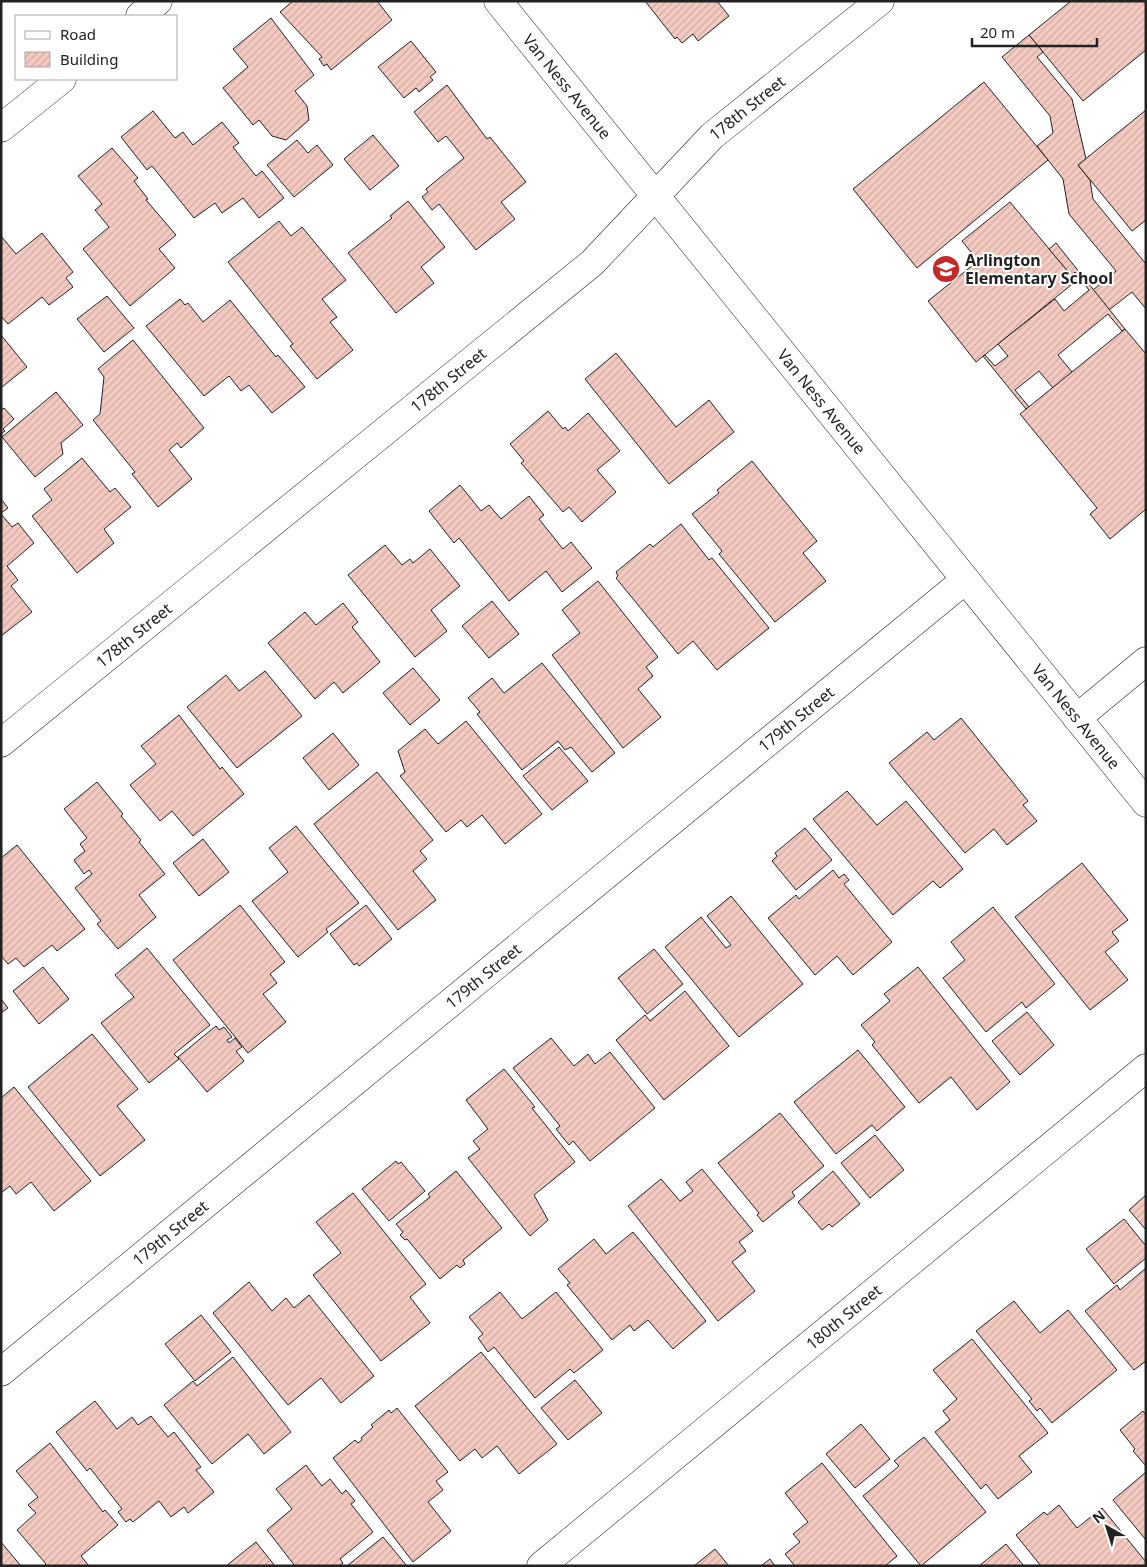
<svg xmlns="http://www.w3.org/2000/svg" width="1147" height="1567" font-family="'Noto Sans',sans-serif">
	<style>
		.building { fill: url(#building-hatch); stroke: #222 }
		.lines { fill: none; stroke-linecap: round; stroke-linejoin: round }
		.minor-casing { stroke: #222; stroke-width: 29 }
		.major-casing { stroke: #222; stroke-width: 29 }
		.minor { stroke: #fff; stroke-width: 28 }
		.major { stroke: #fff; stroke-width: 28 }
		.labels { text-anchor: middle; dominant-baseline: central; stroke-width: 4; stroke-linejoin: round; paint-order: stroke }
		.street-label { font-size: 16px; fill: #222; stroke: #fff }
		.poi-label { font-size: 16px; font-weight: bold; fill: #222; stroke: #fff; text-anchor: start }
	</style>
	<defs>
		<pattern id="building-hatch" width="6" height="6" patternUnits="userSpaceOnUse" patternTransform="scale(1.25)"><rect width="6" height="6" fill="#f3c9c0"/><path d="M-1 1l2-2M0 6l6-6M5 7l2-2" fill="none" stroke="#d0aca5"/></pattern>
	</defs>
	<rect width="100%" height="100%" fill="#fff"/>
	<g class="building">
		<path d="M293 1H377L392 20 331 70 327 64 324 66 319 59 322 57 280 12Z"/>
		<path d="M645 1H717L729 16 698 41 693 34 682 43 677 37 675 39Z"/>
		<path d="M1071 1H1146V50L1083 101 1029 35Z"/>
		<path d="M271 18 314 75 295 91 307 106 309 120 286 140 272 136 259 120 253 125 223 88 248 67 233 49Z"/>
		<path d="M1029 35 1043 52 1037 57 1072 99 1086 159 1078 165 1090 180 1093 199 1146 264V309L1132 292 1109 310 1093 290 1116 271 1069 214 1063 179 1037 146 1053 133 1050 116 1002 57Z"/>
		<path d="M411 41 436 72 430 77 433 80 419 92 416 88 404 98 378 67Z"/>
		<path d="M984 82 1048 160 917 268 853 189Z"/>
		<path d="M447 85 487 139 490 137 526 182 501 202 515 219 476 250 439 204 432 210 422 197 428 192 426 189 464 158 446 136 438 142 414 112Z"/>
		<path d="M1146 110V220L1132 231 1078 165Z"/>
		<path d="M153 111 175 138 183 132 193 145 222 122 239 143 233 147 256 176 262 171 284 198 259 218 243 198 222 213 215 203 194 218 152 166 147 170 121 137Z"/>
		<path d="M373 135 399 166 370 190 344 159Z"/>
		<path d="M297 140 308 153 317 145 333 165 294 197 267 165Z"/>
		<path d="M112 148 138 178 134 181 148 199 146 200 176 235 159 249 175 268 130 306 83 249 109 227 95 210 102 204 78 176Z"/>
		<path d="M408 201 445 247 421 267 434 283 396 313 348 253 392 218 390 216Z"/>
		<path d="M1010 202 1076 281 976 362 928 301 978 261 962 241Z"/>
		<path d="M279 221 291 236 302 227 346 280 322 299 337 317 330 322 353 350 317 379 290 346 293 344 228 262Z"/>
		<path d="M42 233 73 272 66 278 73 287 49 305 42 297 8 324 1 316V236L16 254Z"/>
		<path d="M1056 243 1125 329 1122 331 1108 314 1058 355 1072 372 1053 388 1039 371 1015 390 1029 407 1026 409 983 356 985 355 995 366 1008 356 998 344 1055 299 1064 311 1089 290 1075 272 1071 275 1049 249Z"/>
		<path d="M107 296 134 328 104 352 77 319Z"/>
		<path d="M180 299 185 305 188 303 203 322 230 300 276 357 278 355 305 387 272 413 249 385 241 391 229 376 204 396 146 326Z"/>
		<path d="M1125 329 1146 354V509L1110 539 1090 514 1097 508 1020 414Z"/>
		<path d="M1 335 27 367 2 387 1 386Z"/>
		<path d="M133 340 204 428 181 448 177 443 169 450 192 479 158 507 132 474 135 472 93 420 100 414 104 377 98 369Z"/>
		<path d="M616 353 676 427 709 400 734 432 669 484 585 379Z"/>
		<path d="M56 392 83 425 61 443 63 454 35 477 2 437Z"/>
		<path d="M4 408 14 419 3 429 5 431 1 434V410Z"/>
		<path d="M548 411 563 429 565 427 568 431 588 413 620 451 597 470 616 492 582 522 569 507 563 512 521 463 524 461 510 444Z"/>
		<path d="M82 458 110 492 115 488 131 507 104 529 114 543 77 573 32 516 52 500 44 489Z"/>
		<path d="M752 461 817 541 803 553 826 581 775 622 719 554 722 551 692 514 719 493 717 490Z"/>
		<path d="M460 485 481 511 489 505 501 519 529 496 544 515 539 519 563 549 571 542 592 568 562 592 546 571 509 601 459 538 454 543 429 511Z"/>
		<path d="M1 499 8 508 1 513Z"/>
		<path d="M1 514 12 527 18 523 34 543 7 566 18 580 11 586 32 612 1 636Z"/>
		<path d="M681 524 709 560 712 558 769 628 717 670 693 641 678 654 616 578 618 576 616 572 650 544 653 547Z"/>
		<path d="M385 545 402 565 410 559 413 563 430 549 460 586 431 610 447 631 415 657 348 575Z"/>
		<path d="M598 581 658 657 646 667 653 676 638 689 661 717 623 748 552 655 580 633 562 610Z"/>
		<path d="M492 601 519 634 489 658 462 626Z"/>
		<path d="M343 603 358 622 352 627 380 662 343 693 334 682 315 699 268 643 305 612 316 625Z"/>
		<path d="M542 663 615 753 592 772 571 747 565 750 558 741 522 770 477 714 480 712 468 698 492 678 504 693Z"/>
		<path d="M413 668 440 700 410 725 383 693Z"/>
		<path d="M265 671 302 716 237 768 187 707 226 675 239 691Z"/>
		<path d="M179 715 220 769 222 767 244 794 193 836 172 811 160 821 130 785 156 764 141 746Z"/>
		<path d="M961 718 1028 801 1023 805 1037 821 1007 845 994 829 965 853 889 763 927 732 934 740Z"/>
		<path d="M466 721 542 814 505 844 482 815 467 827 461 820 446 832 400 776 405 772 398 751 425 729 438 744Z"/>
		<path d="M333 733 359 765 329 790 303 758Z"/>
		<path d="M559 747 588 781 552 810 523 776Z"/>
		<path d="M377 772 433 840 420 851 427 859 413 871 436 900 398 930 314 824Z"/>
		<path d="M97 782 123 814 121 816 141 840 139 842 165 874 139 895 156 917 118 949 97 924 101 921 75 888 92 874 89 870 84 874 74 860 85 851 80 844 87 838 64 809Z"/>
		<path d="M847 791 877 825 906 801 963 869 940 888 933 881 893 915 813 819Z"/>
		<path d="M296 826 359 903 326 929 328 932 298 957 252 901 288 872 269 848Z"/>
		<path d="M805 828 832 860 796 890 772 861 777 856 775 853Z"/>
		<path d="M203 839 229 872 199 896 173 863Z"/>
		<path d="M17 845 85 929 57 951 52 945 24 967 16 958 8 964 1 956V858Z"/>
		<path d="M1082 863 1128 920 1112 932 1119 941 1105 952 1128 980 1090 1010 1015 917Z"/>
		<path d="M833 870 839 878 844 874 849 880 844 884 892 942 853 975 837 956 815 975 768 918 796 895 799 899Z"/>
		<path d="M731 896 803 984 739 1037 665 947 701 917 726 948 731 945 707 916Z"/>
		<path d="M240 905 285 962 270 974 277 983 263 994 286 1022 248 1053 173 960Z"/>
		<path d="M366 905 392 939 359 966 357 963 354 965 330 934Z"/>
		<path d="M993 907 1055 984 1026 1008 1022 1002 986 1032 943 978 965 960 951 942Z"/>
		<path d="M147 948 210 1025 174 1054 179 1059 149 1083 101 1023 134 997 115 975Z"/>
		<path d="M654 949 683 984 647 1014 618 978Z"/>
		<path d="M43 967 69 999 39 1024 13 991Z"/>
		<path d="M918 967 1010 1082 977 1110 951 1077 919 1103 872 1045 875 1042 861 1025 890 1001 884 994Z"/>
		<path d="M685 991 729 1046 664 1100 616 1040 645 1015 650 1021Z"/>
		<path d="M1 999 8 1008 1 1013Z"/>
		<path d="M1027 1012 1054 1045 1020 1075 992 1041Z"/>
		<path d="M216 1026 219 1030 224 1027 232 1037 227 1040 229 1043 235 1038 242 1047 236 1051 244 1061 207 1092 178 1057Z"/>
		<path d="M92 1034 138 1089 117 1106 145 1140 100 1176 28 1087Z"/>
		<path d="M551 1038 574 1066 588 1054 595 1064 610 1052 655 1108 590 1161 573 1141 569 1145 556 1129 560 1126 513 1068Z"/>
		<path d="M858 1050 905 1107 877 1131 872 1125 836 1154 794 1102Z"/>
		<path d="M504 1069 535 1107 532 1108 575 1162 534 1195 548 1220 530 1236 468 1158 480 1149 473 1141 488 1129 466 1100Z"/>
		<path d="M14 1087 91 1181 54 1211 31 1182 16 1194 10 1186 1 1193V1098Z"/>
		<path d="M780 1113 824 1166 792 1192 795 1196 763 1222 757 1215 759 1213 718 1163Z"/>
		<path d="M875 1135 904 1170 870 1198 841 1163Z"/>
		<path d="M396 1161 398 1164 401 1162 425 1191 389 1221 362 1189Z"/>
		<path d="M702 1169 753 1231 739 1242 746 1251 732 1262 755 1291 718 1321 628 1206 661 1179 680 1201 693 1191 686 1182Z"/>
		<path d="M456 1171 502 1228 463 1260 465 1264 460 1268 457 1265 440 1279 407 1239 405 1240 400 1235 403 1232 396 1224 430 1197 428 1194Z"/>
		<path d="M833 1171 860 1204 832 1227 829 1224 822 1230 798 1202Z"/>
		<path d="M353 1193 426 1284 410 1297 430 1323 381 1361 313 1275 341 1253 316 1222Z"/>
		<path d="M1146 1195V1230L1129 1210Z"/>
		<path d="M1124 1219 1146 1246V1258L1114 1284 1086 1249Z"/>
		<path d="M633 1232 706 1321 673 1349 648 1320 634 1331 630 1325 612 1340 567 1285 570 1283 558 1269 594 1239 606 1254Z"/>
		<path d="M1146 1268V1361L1134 1370 1085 1311 1117 1285 1120 1290Z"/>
		<path d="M249 1282 272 1311 286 1298 294 1308 309 1295 374 1376 341 1403 321 1378 288 1405 213 1313Z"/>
		<path d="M500 1292 522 1319 556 1292 603 1350 574 1373 570 1369 535 1398 494 1347 488 1352 478 1338 483 1334 469 1317Z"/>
		<path d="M1014 1301 1040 1333 1068 1310 1117 1370 1052 1423 1040 1408 1037 1411 1029 1401 1032 1399 976 1331Z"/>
		<path d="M201 1315 231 1352 195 1381 165 1344Z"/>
		<path d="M972 1339 1048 1433 1019 1456 1032 1472 998 1499 986 1484 981 1489 935 1432 950 1420 943 1411 957 1399 933 1370Z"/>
		<path d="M481 1352 557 1444 519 1474 497 1446 482 1458 475 1449 460 1461 415 1406Z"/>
		<path d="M233 1357 291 1432 264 1454 248 1434 212 1464 164 1405 193 1381 197 1386Z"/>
		<path d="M575 1380 602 1413 568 1440 541 1408Z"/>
		<path d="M95 1401 117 1429 132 1417 138 1425 151 1416 168 1437 174 1432 201 1467 196 1470 214 1492 188 1513 184 1507 171 1517 159 1501 133 1522 130 1519 126 1522 118 1512 122 1509 90 1468 87 1471 56 1432Z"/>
		<path d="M397 1408 448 1472 436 1481 443 1490 428 1502 451 1531 413 1562 333 1458 355 1440 358 1443 362 1440 361 1438 373 1427 371 1425 389 1410 391 1413Z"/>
		<path d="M1143 1411 1146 1415V1466L1133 1451 1135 1449 1120 1430Z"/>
		<path d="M861 1424 890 1459 855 1488 826 1454Z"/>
		<path d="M924 1437 986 1512 921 1566 863 1496 899 1466 894 1461Z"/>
		<path d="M50 1443 103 1512 105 1510 118 1525 81 1556 89 1566H44L46 1564 17 1530 36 1513 28 1505 38 1497 16 1471Z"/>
		<path d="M822 1463 897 1556 885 1566H795L785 1554 800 1542 793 1534 808 1522 785 1493Z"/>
		<path d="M306 1465 322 1486 330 1479 342 1494 346 1490 355 1501 351 1504 373 1532 340 1559 343 1563 339 1566H295L267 1530 292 1509 276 1489Z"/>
		<path d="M1146 1472V1540L1113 1500Z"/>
		<path d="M1059 1505 1077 1528 1102 1508 1146 1562V1566H1041L1016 1535 1044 1512 1047 1515Z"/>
		<path d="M383 1537 407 1566H347Z"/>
		<path d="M1 1542 21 1566H1Z"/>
		<path d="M256 1542 275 1566H226Z"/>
		<path d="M1006 1544 1024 1566H979Z"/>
		<path d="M715 1549 729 1566H694Z"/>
		<path d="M770 1559 775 1566H761Z"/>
	</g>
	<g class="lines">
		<defs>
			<g id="minor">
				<path d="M140 16 158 1"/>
				<path d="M1 128 62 79"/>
				<path d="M1077 718 1146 661"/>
				<path id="s1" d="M1 743 592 263 712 136 880 1"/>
				<path id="s2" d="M1 1372 965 580"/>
				<path id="s3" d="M541 1566 1146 1068"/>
			</g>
			<g id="major">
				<path id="s4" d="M498 1 1146 803"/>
			</g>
		</defs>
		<use href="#minor" class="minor-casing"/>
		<use href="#major" class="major-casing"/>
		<use href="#minor" class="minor"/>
		<use href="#major" class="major"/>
	</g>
	<defs>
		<symbol id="school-disc" viewBox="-11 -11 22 22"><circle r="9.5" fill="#c62828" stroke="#fff"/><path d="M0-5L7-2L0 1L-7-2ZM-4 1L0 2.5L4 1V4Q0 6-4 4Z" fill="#fff"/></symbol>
	</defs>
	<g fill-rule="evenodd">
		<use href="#school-disc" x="930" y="253" width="32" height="32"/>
	</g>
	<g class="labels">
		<g class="street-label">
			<text stroke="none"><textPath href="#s4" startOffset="110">Van Ness Avenue</textPath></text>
			<text stroke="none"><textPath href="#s1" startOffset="981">178th Street</textPath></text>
			<text stroke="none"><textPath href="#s1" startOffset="576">178th Street</textPath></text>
			<text stroke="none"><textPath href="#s4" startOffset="515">Van Ness Avenue</textPath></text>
			<text stroke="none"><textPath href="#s1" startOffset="171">178th Street</textPath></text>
			<text stroke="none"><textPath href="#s4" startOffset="920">Van Ness Avenue</textPath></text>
			<text stroke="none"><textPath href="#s2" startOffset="1029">179th Street</textPath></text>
			<text stroke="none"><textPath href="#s2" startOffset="624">179th Street</textPath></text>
			<text stroke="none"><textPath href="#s2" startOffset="219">179th Street</textPath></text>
			<text stroke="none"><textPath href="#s3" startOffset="392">180th Street</textPath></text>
		</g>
		<g class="poi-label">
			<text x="965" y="260">Arlington<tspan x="965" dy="18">Elementary School</tspan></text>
		</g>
	</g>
	<rect width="1147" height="1567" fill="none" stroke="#222222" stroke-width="5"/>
	<rect x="15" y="15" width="162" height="65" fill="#ffffff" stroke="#a7a7a7"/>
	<rect x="25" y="31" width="25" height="8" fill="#ffffff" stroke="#a7a7a7"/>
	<text x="60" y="40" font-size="15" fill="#222222">Road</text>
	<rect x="25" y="52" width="25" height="15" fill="url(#building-hatch)" stroke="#a7a7a7"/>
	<text x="60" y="65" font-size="15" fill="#222222">Building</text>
	<g transform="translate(1107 1527) rotate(321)" stroke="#ffffff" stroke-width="4" paint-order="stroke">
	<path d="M0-4L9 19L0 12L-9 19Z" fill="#222222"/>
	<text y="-8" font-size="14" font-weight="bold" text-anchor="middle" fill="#222222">N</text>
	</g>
	<path d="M972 38v8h125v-8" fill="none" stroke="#222222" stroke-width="2.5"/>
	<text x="980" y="38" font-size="15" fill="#222222" stroke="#ffffff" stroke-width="4" paint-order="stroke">20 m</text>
</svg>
